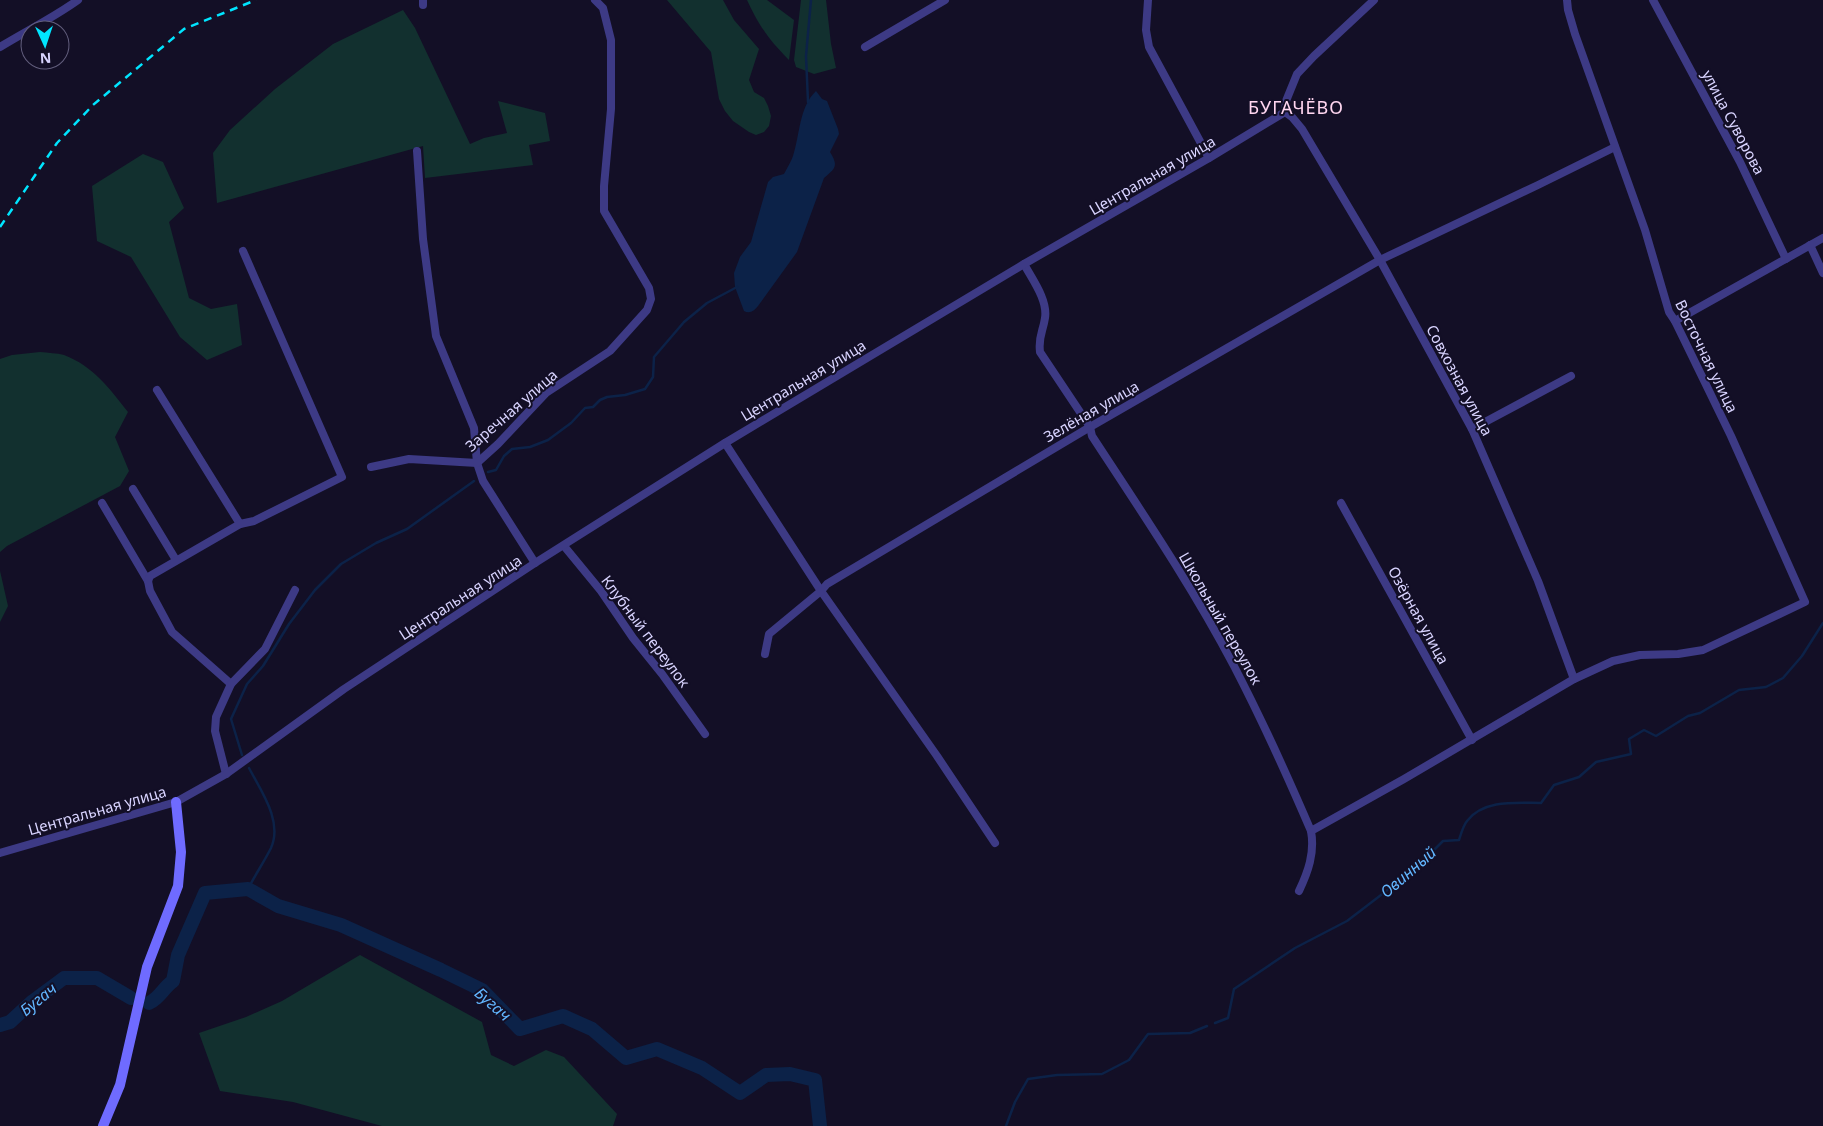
<svg xmlns="http://www.w3.org/2000/svg" width="1823" height="1126" font-family="'Noto Sans',sans-serif">
	<style>
		.green { fill: #12302f }
		.water { fill: #0c2248 }
		.lines { fill: none; stroke-linecap: round; stroke-linejoin: round }
		.stream { stroke: #0c2248; stroke-width: 2.5 }
		.river { stroke: #0c2248; stroke-width: 14 }
		.street { stroke: #3d3a85; stroke-width: 8 }
		.secondary { stroke: #6f6bff; stroke-width: 10 }
		.rail { stroke: #00e5ff; stroke-width: 2.5; stroke-dasharray: 8 6; stroke-linecap: butt }
		.labels { text-anchor: middle; dominant-baseline: central; stroke-width: 4; stroke-linejoin: round; paint-order: stroke }
		.street-label { font-size: 15px; fill: #d9d4ff; stroke: #130f26 }
		.water-label { font-size: 16px; font-style: italic; fill: #62b6ff; stroke: #130f26 }
		.quarter-label { font-size: 18px; letter-spacing: 1px; fill: #ffd6f0; stroke: #130f26 }
	</style>
	<rect width="100%" height="100%" fill="#130f26"/>
	<g class="green">
		<path d="M667 0H723L734 20 759 49 749 80 754 92 764 98 768 106 771 116 769 126 764 132 756 135 749 132 733 121 725 111 719 99 711 52Z"/>
		<path d="M747 0H767L794 20 789 60C769 40 759 26 747 0Z"/>
		<path d="M801 0H826L831 44 836 68 814 74 796 67 794 60Z"/>
		<path d="M403 10 415 28 470 144 484 138 507 133 498 101 545 113 550 141 529 145 533 165 425 178 423 146 217 203 213 153 230 130 275 89 333 44Z"/>
		<path d="M143 154 163 162 184 208 169 222 189 298 211 309 237 304 242 345 207 360 180 337 131 257 97 241 92 186Z"/>
		<path d="M40 352C48 353 57 353 64 355 93 366 110 389 128 412L115 437 129 471 120 486 7 546 0 552V359L12 355Z"/>
		<path d="M0 571 8 606 0 622Z"/>
		<path d="M360 955 482 1022 491 1055 514 1066 546 1050 564 1057 617 1114 613 1126H382L293 1102 220 1091 199 1033 246 1017 282 1001Z"/>
	</g>
	<path class="water" d="M816 91 822 99 827 101 838 129 839 134 830 152C839 166 835 169 824 178L797 252 758 306C754 311 750 314 744 311L735 287 734 273 740 257 751 242 768 182 773 177 784 174C787 168 791 162 793 156 800 135 799 107 816 91Z"/>
	<g class="lines">
		<g class="stream">
			<path d="M808 102 806 56 811 0"/>
			<path d="M488 472 496 470 504 456 512 449 530 447 548 440 571 423 585 408 593 407 600 400 607 397 625 395 645 389 653 377 654 357 684 322 707 303 737 287"/>
			<path d="M242 755 231 719 247 684 263 666 289 624 315 590 341 564 376 543 407 529 474 481"/>
			<path d="M248 889C255 875 264 862 271 848 283 821 261 791 249 768"/>
			<path d="M1215 1023 1228 1018 1234 989 1295 948 1347 921 1415 869 1443 841 1459 840C1461 834 1463 826 1467 821 1484 799 1517 803 1541 803L1554 785 1579 777 1596 762 1631 754 1629 739 1644 730 1656 736 1688 716 1700 713 1739 690 1766 687 1783 678 1802 656 1823 623"/>
			<path d="M1006 1126 1015 1102 1028 1079 1057 1075 1102 1074 1129 1060 1148 1034 1190 1033 1207 1026"/>
		</g>
		<g class="river">
			<path d="M149 1003C160 998 163 988 173 981L178 955 205 893 248 889 278 906 341 925 441 970 482 990 520 1029 563 1016 592 1029 626 1058 657 1049 702 1068 740 1093 766 1075 790 1074 815 1080 820 1126"/>
			<path d="M0 1025 10 1022 33 1001 64 978H97L131 998"/>
		</g>
		<g class="street">
			<path d="M1148 0 1146 30 1149 47 1209 158"/>
			<path d="M1653 0 1740 162 1786 259"/>
			<path d="M423 5V0"/>
			<path d="M0 47C26 31 53 18 78 0"/>
			<path d="M865 47 945 0"/>
			<path d="M1285 112 1292 117 1302 129 1380 260 1472 429 1538 581 1574 679"/>
			<path d="M417 151 423 239 436 336 474 428 477 463 483 481 535 563"/>
			<path d="M1810 245 1823 273"/>
			<path d="M1024 264C1032 279 1048 300 1045 318 1043 332 1038 336 1040 352L1090 427 1092 436C1141 511 1192 586 1234 666 1262 720 1287 775 1311 831"/>
			<path d="M1675 321 1823 238"/>
			<path d="M157 390 240 524"/>
			<path d="M1472 429 1571 376"/>
			<path d="M725 443 821 591 937 756 995 843"/>
			<path d="M371 467 409 459 477 463 498 444 546 393 610 351 647 310 651 299 649 288 604 211V186L611 109V40L603 8 595 0"/>
			<path d="M133 489 176 560"/>
			<path d="M102 503 148 581"/>
			<path d="M1341 503 1472 740"/>
			<path d="M564 546 601 591 633 638 662 674 705 734"/>
			<path d="M765 654 769 634 821 591 827 584 1090 427 1380 260 1538 185 1615 147"/>
			<path d="M231 684 172 632 150 591 148 581 150 576 240 524 254 521 342 477 243 251"/>
			<path d="M226 774 215 731 216 717 231 684 265 649 295 590"/>
			<path d="M0 853 176 802 226 774 344 689 535 563 725 443 1024 264 1209 158 1285 112 1286 101 1297 74 1314 56 1374 0"/>
			<path d="M1299 891C1308 872 1315 853 1311 831L1404 779 1574 679 1613 661 1640 655 1678 654 1703 650 1805 602 1731 436 1675 321 1669 312 1645 230 1575 34 1568 10 1567 0"/>
		</g>
		<path class="secondary" d="M103 1126 120 1085 147 967 178 886 181 852 176 802"/>
		<path class="rail" d="M0 227 57 143 93 105 184 29 256 0"/>
	</g>
	<g class="labels">
		<g class="street-label">
			<text transform="translate(1734 122) rotate(62)">улица Суворова</text>
			<text transform="translate(1152 175) rotate(-30)">Центральная улица</text>
			<text transform="translate(1707 356) rotate(64)">Восточная улица</text>
			<text transform="translate(803 380) rotate(-31)">Центральная улица</text>
			<text transform="translate(1460 380) rotate(62)">Совхозная улица</text>
			<text transform="translate(511 410) rotate(-41)">Заречная улица</text>
			<text transform="translate(1091 411) rotate(-30)">Зелёная улица</text>
			<text transform="translate(460 597) rotate(-33)">Центральная улица</text>
			<text transform="translate(1419 615) rotate(61)">Озёрная улица</text>
			<text transform="translate(1221 618) rotate(60)">Школьный переулок</text>
			<text transform="translate(646 631) rotate(53)">Клубный переулок</text>
			<text transform="translate(97 810) rotate(-16)">Центральная улица</text>
		</g>
		<g class="water-label">
			<text transform="translate(1408 872) rotate(-41)">Овинный</text>
			<text transform="translate(38 999) rotate(-39)">Бугач</text>
			<text transform="translate(493 1004) rotate(41)">Бугач</text>
		</g>
		<g class="quarter-label">
			<text x="1296" y="107">БУГАЧЁВО</text>
		</g>
	</g>
	<g transform="translate(45 45) rotate(177)"><circle r="24" fill="#130f26" stroke="#625e7d"/>
	<path d="M0-4L9 19L0 12L-9 19Z" fill="#00e5ff"/>
	<text y="-8" font-size="14" font-weight="bold" text-anchor="middle" fill="#d9d4ff">N</text>
	</g>
</svg>
